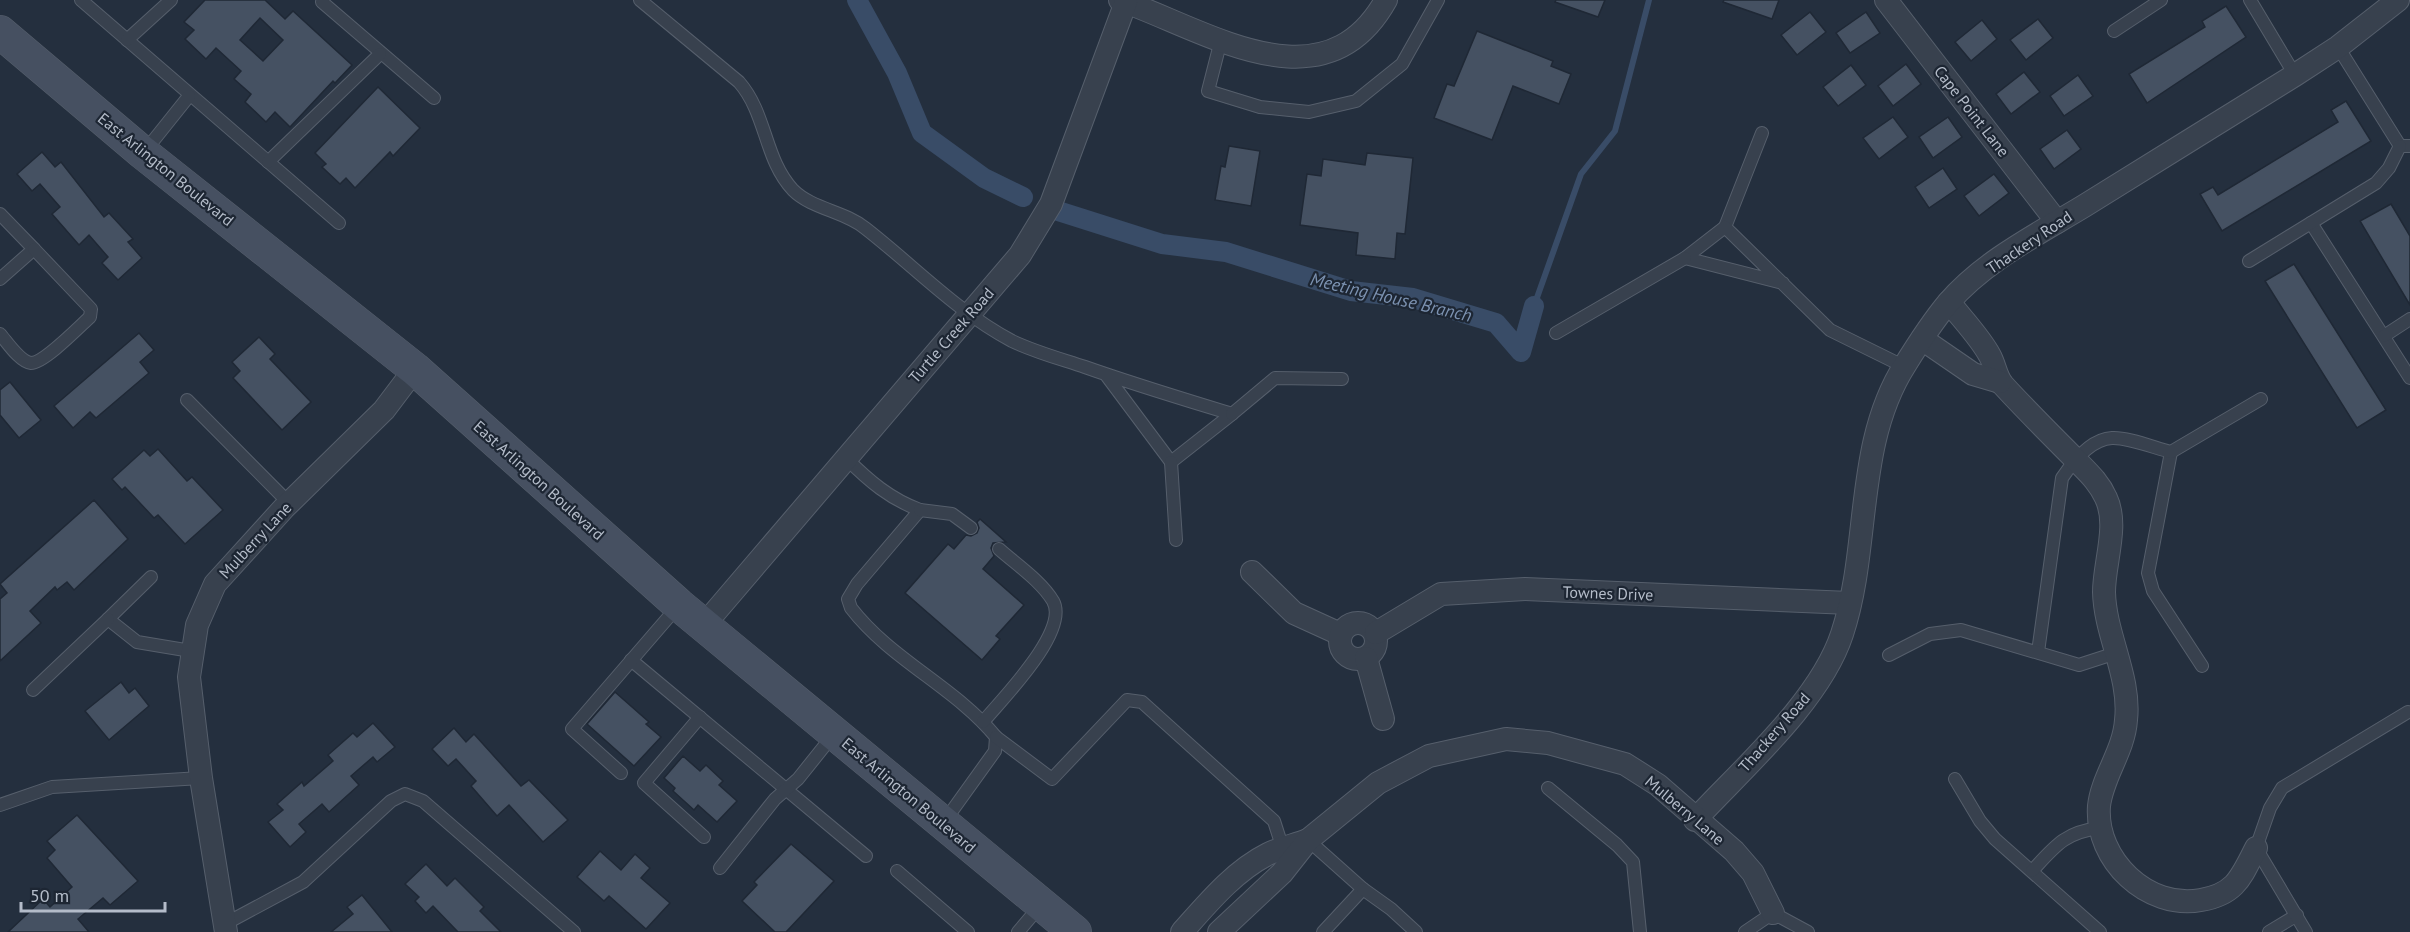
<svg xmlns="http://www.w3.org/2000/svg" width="2410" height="932" font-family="'PT Sans',sans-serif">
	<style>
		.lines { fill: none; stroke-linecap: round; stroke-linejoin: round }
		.stream { stroke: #394c67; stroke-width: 6 }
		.canal { stroke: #394c67; stroke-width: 20 }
		.building { fill: #455162; stroke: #1f2835; stroke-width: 1.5; fill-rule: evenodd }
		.service-casing { stroke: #565f6c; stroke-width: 14 }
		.minor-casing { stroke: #565f6c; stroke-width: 24 }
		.secondary-casing { stroke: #565f6c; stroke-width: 34 }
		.service { stroke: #38414e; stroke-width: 12 }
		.minor { stroke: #38414e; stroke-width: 22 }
		.secondary { stroke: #465061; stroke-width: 33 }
		.labels { text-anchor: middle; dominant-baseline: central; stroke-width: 4.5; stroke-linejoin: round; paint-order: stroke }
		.street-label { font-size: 16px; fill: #b4bcc9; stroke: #1d2633 }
		.water-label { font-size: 18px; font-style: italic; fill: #7c92b1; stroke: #1d2633 }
	</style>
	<rect width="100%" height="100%" fill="#242f3e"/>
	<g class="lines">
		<path class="stream" d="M1534 306 1581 174 1615 131 1649 0"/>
		<g class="canal">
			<path d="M857 0 897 73 922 133 984 178 1023 197"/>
			<path d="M1058 211 1162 244 1226 252 1351 291 1413 298 1496 323 1521 352 1534 306"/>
		</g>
	</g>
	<g class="building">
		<path d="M205 0H265L285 19 293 11 352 65 335 83 333 81 290 127 275 112 266 122 245 102 251 94 234 79 241 71 216 48 206 59 185 39 194 30 184 22ZM260 18 283 40 263 61 240 40Z"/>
		<path d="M1556 0H1605L1598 17 1555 2Z"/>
		<path d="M1724 0H1779L1772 19 1723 2Z"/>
		<path d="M2226 6 2246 37 2147 103 2129 74 2205 27 2202 21Z"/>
		<path d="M1810 12 1826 32 1797 55 1781 35Z"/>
		<path d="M1866 12 1880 33 1850 53 1836 33Z"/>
		<path d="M2038 19 2053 38 2026 60 2010 40Z"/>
		<path d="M1982 20 1997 39 1971 61 1955 42Z"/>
		<path d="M1477 31 1553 61 1551 66 1571 74 1559 104 1513 86 1492 140 1434 118 1447 84 1454 86Z"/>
		<path d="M1906 64 1921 84 1893 106 1878 86Z"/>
		<path d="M1851 65 1866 85 1838 106 1823 87Z"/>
		<path d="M2024 72 2040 92 2011 114 1996 94Z"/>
		<path d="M2078 75 2093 96 2064 116 2050 96Z"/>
		<path d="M378 87 420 128 393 156 390 152 355 188 346 178 340 184 322 167 326 164 315 153Z"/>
		<path d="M2346 101 2371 141 2222 231 2200 194 2213 187 2218 195 2338 122 2331 110Z"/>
		<path d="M1893 117 1908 137 1879 159 1863 138Z"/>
		<path d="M1948 117 1962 137 1933 158 1919 137Z"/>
		<path d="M2067 130 2081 149 2054 169 2040 149Z"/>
		<path d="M1229 146 1260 151 1251 206 1215 200 1221 166 1225 167Z"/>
		<path d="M42 152 55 167 61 162 104 217 109 213 133 239 128 242 142 258 118 280 102 263 108 257 89 235 79 245 52 214 60 207 40 184 32 191 17 174Z"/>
		<path d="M1367 153 1413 158 1405 234 1397 233 1395 259 1356 255 1358 233 1300 225 1307 174 1321 176 1323 159 1365 165Z"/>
		<path d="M1943 168 1957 189 1929 208 1915 187Z"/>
		<path d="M1994 174 2009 193 1979 216 1964 196Z"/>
		<path d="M2391 204 2410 236V305L2360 221Z"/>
		<path d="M2294 264 2386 410 2357 428 2265 281Z"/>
		<path d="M139 333 154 350 140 362 149 373 96 418 90 412 73 428 54 406Z"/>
		<path d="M259 337 275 354 270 359 311 402 282 430 233 378 240 371 232 362Z"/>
		<path d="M10 382 41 420 19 438 0 415V390Z"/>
		<path d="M158 449 187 481 192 477 223 510 185 544 158 515 154 518 125 487 122 490 112 479 144 450 150 456Z"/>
		<path d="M94 500 128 539 74 590 67 582 57 590 55 587 30 611 41 623 0 661V599L7 593 0 584Z"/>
		<path d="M980 519 1006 542 993 543 991 548 994 556 983 569 1024 605 996 636 1000 639 982 660 905 593 948 544 954 549 966 535 971 536 977 533 979 528 977 522Z"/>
		<path d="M121 682 129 693 135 688 149 706 109 740 85 711Z"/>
		<path d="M615 692 649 722 646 724 661 737 634 766 587 724Z"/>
		<path d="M373 723 395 747 377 762 373 757 351 776 359 785 329 812 322 804 299 824 306 832 290 847 268 822 283 810 277 804 302 782 304 786 333 761 328 755 353 733 357 737Z"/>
		<path d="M454 728 466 742 474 734 521 786 529 780 568 820 543 842 509 805 497 816 471 786 476 781 456 759 448 766 432 749Z"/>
		<path d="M683 756 700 771 706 765 723 781 719 785 737 801 717 822 698 805 694 810 673 791 675 788 664 778Z"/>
		<path d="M77 815 138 881 110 905 103 898 78 919 89 932H8L43 899 50 907 72 887 47 858 55 850 47 841Z"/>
		<path d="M791 844 834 881 786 932H775L742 901 757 885 754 882Z"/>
		<path d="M600 851 621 870 635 854 650 868 641 878 670 903 646 929 609 896 604 901 577 877Z"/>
		<path d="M426 864 447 886 455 878 484 907 480 911 501 932H458L433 906 426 913 415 901 419 897 405 884Z"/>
		<path d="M362 895 392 932H331L353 914 347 907Z"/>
	</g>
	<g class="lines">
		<defs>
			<g id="service">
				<path d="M81 0 339 223"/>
				<path d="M640 0 739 82C767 114 764 159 793 190 812 209 844 211 865 228 914 266 957 312 1012 341 1035 352 1061 359 1085 367 1133 384 1183 399 1232 414L1171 462 1106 375"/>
				<path d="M2250 0 2295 75"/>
				<path d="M322 2 434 98"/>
				<path d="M2114 31 2161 0"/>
				<path d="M127 40 171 0"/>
				<path d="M1221 40 1208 91 1260 107 1309 112 1356 101 1402 64 1438 0"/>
				<path d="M2338 47 2400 146H2410"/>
				<path d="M145 151 189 96"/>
				<path d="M268 162 380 54"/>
				<path d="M0 214 34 249 0 279"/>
				<path d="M2311 223 2410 378"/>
				<path d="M1725 227 1762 133"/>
				<path d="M2249 261 2376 183 2389 168 2400 146"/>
				<path d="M1783 283 1685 258 1725 227 1830 330 1903 366"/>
				<path d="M1556 333 1685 258"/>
				<path d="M0 334C7 342 20 362 31 363 44 363 79 327 90 317L91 309 34 249"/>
				<path d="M2384 336 2410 319"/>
				<path d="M187 400 289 503"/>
				<path d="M1232 414 1275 378 1342 379"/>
				<path d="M2171 452 2148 573 2153 591 2202 666"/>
				<path d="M846 458C869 481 890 499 920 510L857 584 848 599 851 608C891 660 955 687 996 737L995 751 944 822"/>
				<path d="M1171 462 1176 540"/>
				<path d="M920 510 952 514 971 528"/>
				<path d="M151 577 108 619 137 642 191 651"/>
				<path d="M2038 652 2062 478C2072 463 2091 439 2112 438 2127 437 2155 448 2171 452L2261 399"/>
				<path d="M1889 655 1930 634 1961 630 2079 665 2116 653"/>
				<path d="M631 660 866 856"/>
				<path d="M33 690 108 619"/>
				<path d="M700 717 644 783 704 837"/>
				<path d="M983 722C1002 699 1070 631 1053 601 1041 581 1017 565 999 549"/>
				<path d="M996 737 1052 779 1127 700 1142 702 1274 821 1283 849"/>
				<path d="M621 773 572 729 679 605"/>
				<path d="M1955 779 1980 821 1995 839 2100 932"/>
				<path d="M1548 788 1617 845 1633 862 1640 932"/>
				<path d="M0 805 52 787 201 778"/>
				<path d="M1308 840 1363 889 1323 932"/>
				<path d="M720 868 775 799 798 779 834 734"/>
				<path d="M897 871 968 932"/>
				<path d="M2032 871C2055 846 2065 832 2100 828"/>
				<path d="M1363 889 1391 909 1416 932"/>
				<path d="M223 925 303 882 391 801 405 794 423 801 574 932"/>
				<path d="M1018 932 1040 906"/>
				<path d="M1745 932 1773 913 1808 932"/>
				<path d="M2269 932 2297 915"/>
				<path d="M2306 932 2256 848 2270 808 2282 788 2408 712"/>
			</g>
			<g id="minor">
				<path d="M1120 0C1206 30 1324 111 1386 0"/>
				<path d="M1886 0 2057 222"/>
				<path d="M1949 302C1962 319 1980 337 1990 356 1995 365 1996 377 2003 385 2025 409 2049 433 2072 456 2085 470 2098 480 2106 498 2119 525 2104 563 2104 592 2105 635 2131 677 2126 720 2124 751 2102 777 2099 806 2095 860 2148 910 2201 900 2236 894 2241 877 2256 848"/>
				<path d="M1922 339 1973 374 2000 382"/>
				<path d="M1252 572 1294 613 1340 634"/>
				<circle cx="1358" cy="641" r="18"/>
				<path d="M704 625 1020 255 1051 204 1126 2"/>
				<path d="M1376 633 1441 594 1525 589 1850 603"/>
				<path d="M1366 658 1383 719"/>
				<path d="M1695 820C1743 768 1820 701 1842 634 1871 547 1854 445 1905 365 1918 344 1933 321 1948 303 1984 261 2038 234 2084 206 2154 162 2225 119 2295 75L2338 47 2398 0"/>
				<path d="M226 932 201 778 189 677 197 625 215 584 284 508 384 410 415 369"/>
				<path d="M1182 932C1207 904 1234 871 1268 854 1280 848 1295 845 1308 840"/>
				<path d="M1219 932 1282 873 1308 840 1378 783 1429 756 1506 739 1548 743 1625 764 1658 785 1734 851 1753 873 1773 913"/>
			</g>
			<path id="secondary" d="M0 32 143 153 415 369 679 605 1075 932"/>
		</defs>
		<use href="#service" class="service-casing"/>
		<use href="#minor" class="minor-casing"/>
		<use href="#secondary" class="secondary-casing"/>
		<use href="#service" class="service"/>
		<use href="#minor" class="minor"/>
		<use href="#secondary" class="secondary"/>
	</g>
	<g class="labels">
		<g class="street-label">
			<text transform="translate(1972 111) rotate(52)">Cape Point Lane</text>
			<text transform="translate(166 169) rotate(39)">East Arlington Boulevard</text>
			<text transform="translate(2029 242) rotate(-34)">Thackery Road</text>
			<text transform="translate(951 335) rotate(-49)">Turtle Creek Road</text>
			<text transform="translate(539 480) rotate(42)">East Arlington Boulevard</text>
			<text transform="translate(255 540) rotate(-47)">Mulberry Lane</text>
			<text transform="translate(1608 593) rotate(2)">Townes Drive</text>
			<text transform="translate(1774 732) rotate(-49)">Thackery Road</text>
			<text transform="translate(909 795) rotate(40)">East Arlington Boulevard</text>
			<text transform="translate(1685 810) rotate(40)">Mulberry Lane</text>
		</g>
		<g class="water-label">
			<text transform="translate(1391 297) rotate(13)">Meeting House Branch</text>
		</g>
	</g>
	<path d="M21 902v9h144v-9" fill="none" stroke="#b4bcc9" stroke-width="3"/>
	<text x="30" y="902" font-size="18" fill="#b4bcc9" stroke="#1d2633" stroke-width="4.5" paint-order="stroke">50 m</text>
</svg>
